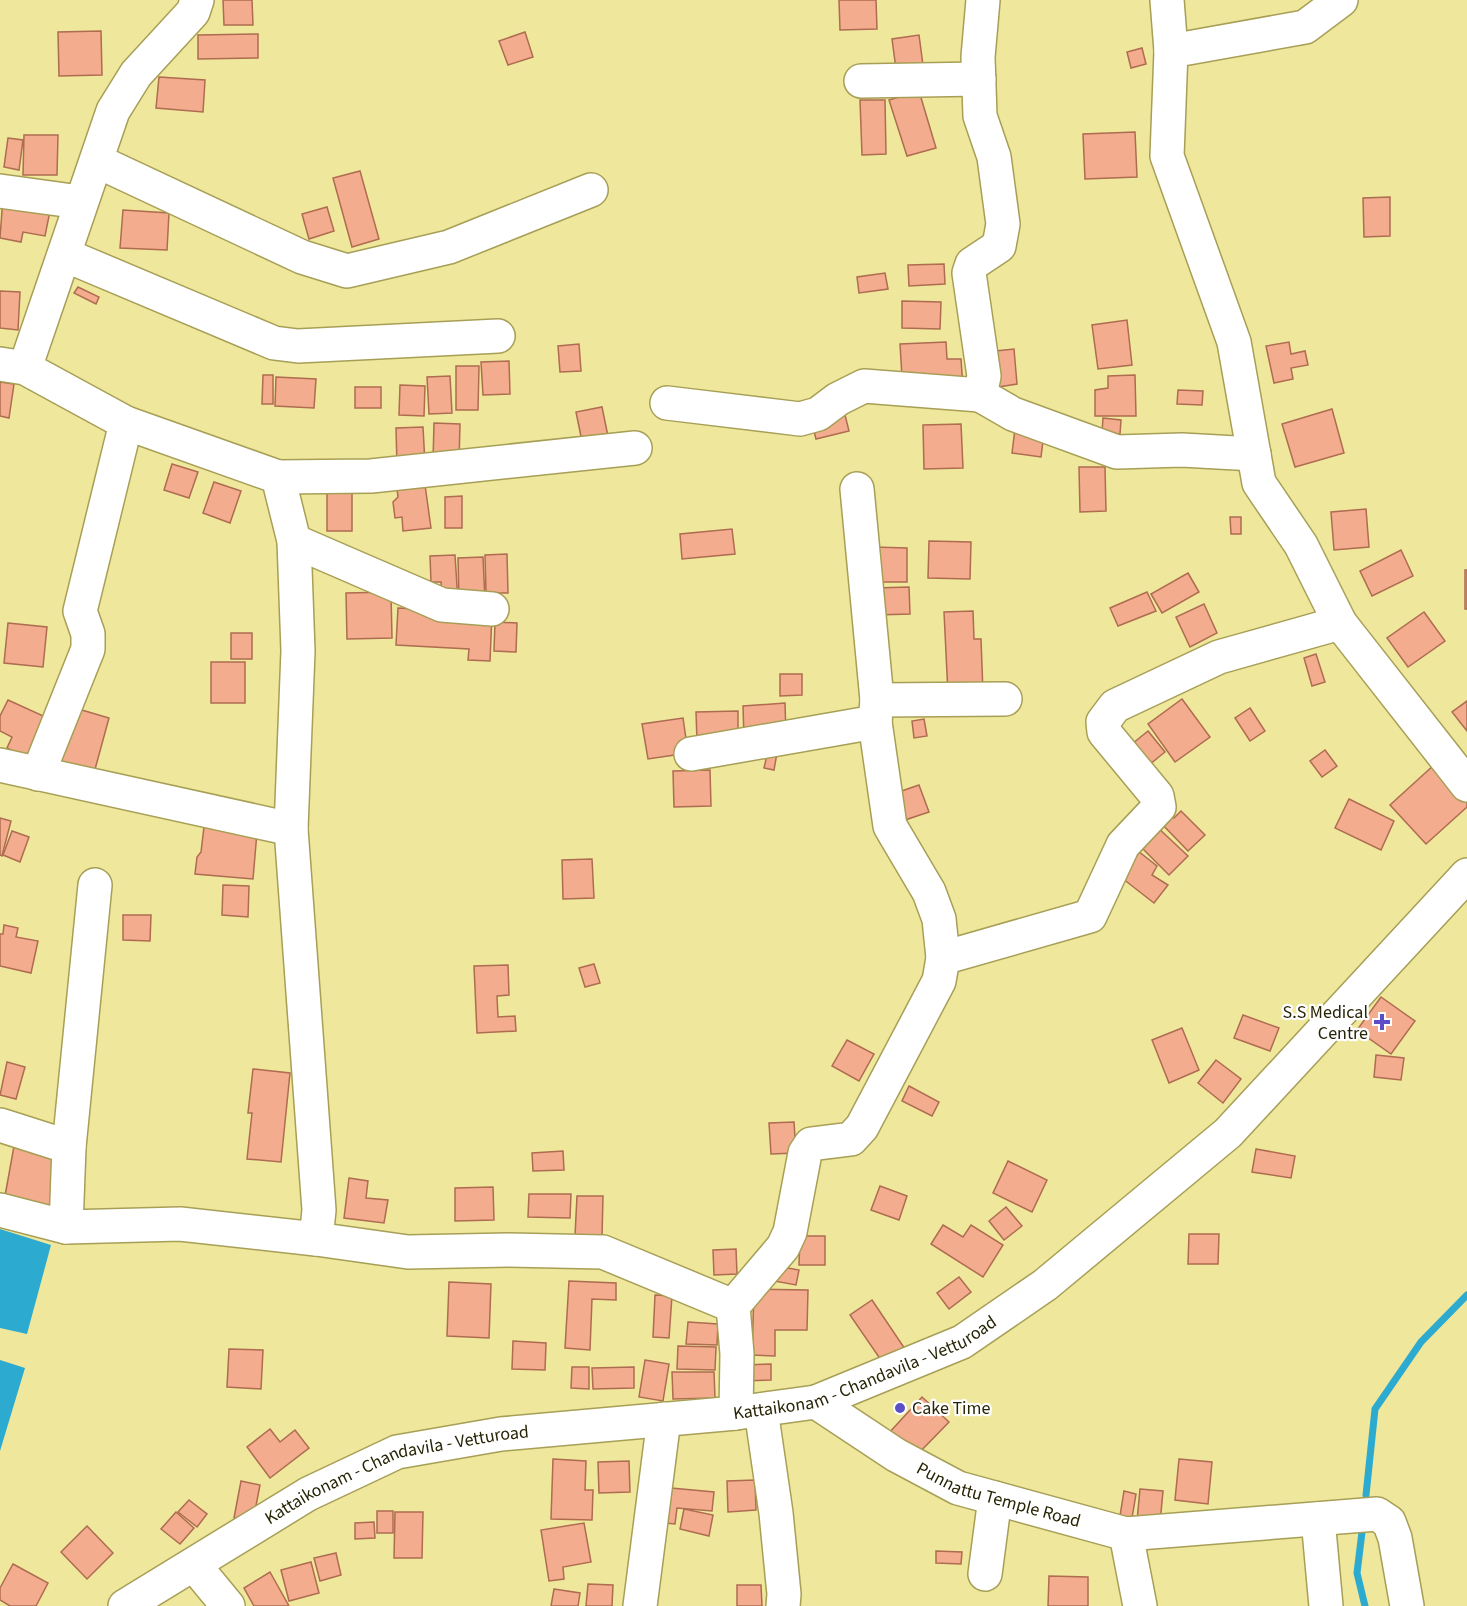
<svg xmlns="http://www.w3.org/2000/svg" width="1467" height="1606" font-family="'Source Sans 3',sans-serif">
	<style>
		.water { fill: #2caad0 }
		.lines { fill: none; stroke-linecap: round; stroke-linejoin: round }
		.stream { stroke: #2caad0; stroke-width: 7 }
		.building { fill: #f4ac8e; stroke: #ae6c50; stroke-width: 1.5 }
		.minor-casing { stroke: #a79f56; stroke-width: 36 }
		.major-casing { stroke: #a79f56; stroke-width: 36 }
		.minor { stroke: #fff; stroke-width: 33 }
		.major { stroke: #fff; stroke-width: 33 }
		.poi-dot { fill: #5c4ec6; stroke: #fff; stroke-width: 2 }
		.labels { text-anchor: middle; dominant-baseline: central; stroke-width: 4.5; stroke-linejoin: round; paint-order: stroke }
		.poi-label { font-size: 18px; fill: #282506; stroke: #fff; text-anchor: end }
		.street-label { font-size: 18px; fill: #282506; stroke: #fff }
	</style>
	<rect width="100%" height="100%" fill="#eee79c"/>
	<g class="water">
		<path d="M0 1229 51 1245 27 1334 0 1328Z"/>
		<path d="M0 1360 25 1368 0 1451Z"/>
	</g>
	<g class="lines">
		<g class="stream">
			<path d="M1366 1495 1375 1409 1421 1342 1467 1295"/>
			<path d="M1362 1532 1357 1573 1365 1606"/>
		</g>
	</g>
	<g class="building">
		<path d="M223 0H252L253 25H224Z"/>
		<path d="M839 0H876L877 29 840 30Z"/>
		<path d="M101 31 102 75 59 76 58 32Z"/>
		<path d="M525 32 533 57 508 65 499 41Z"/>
		<path d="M258 34V58L198 59V35Z"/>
		<path d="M919 35 923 65 896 69 892 39Z"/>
		<path d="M1142 48 1146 64 1131 68 1127 52Z"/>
		<path d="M159 77 205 80 203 112 156 108Z"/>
		<path d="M919 91 936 148 907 156 889 100Z"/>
		<path d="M860 100H885L886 154 862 155Z"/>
		<path d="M1135 132 1137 177 1085 179 1083 134Z"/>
		<path d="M24 135H58L57 175H23Z"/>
		<path d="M8 138 23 140 19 170 4 167Z"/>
		<path d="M360 171 379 239 352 247 333 178Z"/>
		<path d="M3 197 51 206 45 236 23 232 21 242 0 238Z"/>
		<path d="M1390 197V236L1364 237 1363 198Z"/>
		<path d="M327 207 334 231 309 239 302 214Z"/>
		<path d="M123 210 169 213 167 250 120 248Z"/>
		<path d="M944 264 945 284 909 286 908 265Z"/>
		<path d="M885 273 888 289 859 293 857 277Z"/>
		<path d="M78 287 99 297 96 304 74 293Z"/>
		<path d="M0 291 20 292 18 330 0 328Z"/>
		<path d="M902 301 941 302 940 329 902 328Z"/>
		<path d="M1127 320 1132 365 1098 369 1092 325Z"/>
		<path d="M946 342 947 359H961L963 388 936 389 935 375 902 377 900 344Z"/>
		<path d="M1289 342 1291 354 1305 351 1308 365 1291 368 1293 379 1274 383 1266 346Z"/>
		<path d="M579 344 581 371 560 372 558 346Z"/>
		<path d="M1014 349 1017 384 992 388 986 352Z"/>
		<path d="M509 361 510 394 483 395 481 362Z"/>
		<path d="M456 366H479L478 410H456Z"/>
		<path d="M263 375H273V404H262Z"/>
		<path d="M1135 375 1136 416H1095V390L1108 388V376Z"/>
		<path d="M450 376 452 413 429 414 427 377Z"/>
		<path d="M276 377 316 379 314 408 275 406Z"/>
		<path d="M0 382 14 384 9 418 0 416Z"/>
		<path d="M400 385 425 386 424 416 399 415Z"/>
		<rect x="355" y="387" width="26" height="21"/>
		<path d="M1178 390 1203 391 1202 405 1177 404Z"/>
		<path d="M602 407 610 446 584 451 576 412Z"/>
		<path d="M1332 409 1344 453 1295 467 1282 424Z"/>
		<path d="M844 411 849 431 816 439 811 419Z"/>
		<path d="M1103 418 1121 420 1120 434 1102 432Z"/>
		<path d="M434 423 460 424 459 462 433 461Z"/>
		<path d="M961 424 963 468 924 469 923 425Z"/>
		<path d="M423 427 425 464 397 466 396 428Z"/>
		<path d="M1015 429 1044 433 1041 457 1012 453Z"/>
		<path d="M172 464 198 472 189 498 164 490Z"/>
		<path d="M1079 467H1105L1106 511 1080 512Z"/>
		<path d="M214 482 241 491 230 523 203 513Z"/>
		<path d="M425 485 431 528 403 531 402 517 395 518 393 502 398 497 397 489Z"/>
		<rect x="327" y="493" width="25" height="38"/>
		<path d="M462 496V528H445V497Z"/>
		<path d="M1366 509 1369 547 1334 550 1331 512Z"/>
		<path d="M1230 517H1241V534H1231Z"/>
		<path d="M732 529 735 554 682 559 680 534Z"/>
		<path d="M929 541 971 542 970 579 928 578Z"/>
		<path d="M873 547 907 548V582H872Z"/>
		<path d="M1401 550 1413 576 1372 596 1360 571Z"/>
		<path d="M507 554 508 593H486L485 555Z"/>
		<path d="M455 555 458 602 442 603 441 582H431L430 556Z"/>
		<path d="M483 557 485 601 459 602 458 558Z"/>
		<rect x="1465" y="570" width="2" height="39"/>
		<path d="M1188 573 1199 592 1162 613 1151 594Z"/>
		<path d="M909 587 910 614 876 615 875 588Z"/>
		<path d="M391 592 392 638 347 639 346 593Z"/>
		<path d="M1147 592 1156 611 1118 626 1110 608Z"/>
		<path d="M1204 604 1217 633 1190 647 1176 617Z"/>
		<path d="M398 608 492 613 490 661 468 660 469 649 396 645Z"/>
		<path d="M973 611 974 639H981L983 693 948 694 944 612Z"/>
		<path d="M1424 612 1445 641 1408 667 1387 638Z"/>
		<path d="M495 622 517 623 516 652 494 651Z"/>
		<path d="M8 623 47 627 43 667 4 663Z"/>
		<rect x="231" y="633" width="21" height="26"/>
		<path d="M1316 654 1325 682 1312 686 1304 658Z"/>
		<rect x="211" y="662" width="34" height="41"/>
		<path d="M780 674H802V695L780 696Z"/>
		<path d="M1182 699 1210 737 1175 762 1148 724Z"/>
		<path d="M8 700 50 719 31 760 7 748 12 737 0 731V716Z"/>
		<path d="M1467 701V731L1452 712Z"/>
		<path d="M785 703 786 736 744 738 743 706Z"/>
		<path d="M75 708 109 718 94 773 59 763Z"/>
		<path d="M1250 708 1265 731 1250 741 1235 718Z"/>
		<path d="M738 711V741H697L696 712Z"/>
		<path d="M683 718 688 753 648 759 642 724Z"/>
		<path d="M924 719 927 736 914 738 912 721Z"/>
		<path d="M1148 731 1165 752 1144 769 1127 748Z"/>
		<path d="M1325 750 1337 766 1322 777 1310 761Z"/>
		<path d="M768 751 777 753 774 770 764 768Z"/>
		<path d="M1435 764 1467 799V807L1426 844 1390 805Z"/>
		<path d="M710 770 711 806 674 807 673 771Z"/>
		<path d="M919 785 929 812 902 821 893 794Z"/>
		<path d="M1349 799 1394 821 1381 850 1335 828Z"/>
		<path d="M1181 811 1205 835 1188 851 1159 821 1168 812 1174 818Z"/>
		<path d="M0 818 11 821 2 856 0 855Z"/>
		<path d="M1155 825 1188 856 1169 875 1138 844Z"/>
		<path d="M204 827 257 832 253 879 195 874 197 857 201 852Z"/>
		<path d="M12 831 29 837 20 862 3 855Z"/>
		<path d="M1138 851 1157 866 1152 875 1168 885 1154 903 1118 875Z"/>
		<path d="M592 859 594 898 563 899 562 860Z"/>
		<path d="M223 885 249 886 248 917 222 915Z"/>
		<path d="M123 915H151L150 941 123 940Z"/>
		<path d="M4 925 18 928 16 937 38 941 31 973 0 966V934H3Z"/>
		<path d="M594 964 600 983 585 987 579 968Z"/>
		<path d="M508 965 509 995 497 996 498 1017 515 1016 516 1031 477 1033 474 966Z"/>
		<path d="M1381 997 1415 1021 1391 1054 1357 1030Z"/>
		<path d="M1243 1015 1279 1028 1270 1051 1234 1038Z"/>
		<path d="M1182 1028 1199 1070 1169 1083 1152 1040Z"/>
		<path d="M847 1040 874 1054 859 1081 832 1066Z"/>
		<path d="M1376 1055 1404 1058 1401 1080 1374 1077Z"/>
		<path d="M1216 1060 1241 1079 1223 1103 1198 1083Z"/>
		<path d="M7 1062 25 1067 16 1099 0 1095Z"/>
		<path d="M253 1069 290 1073 281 1162 247 1159 252 1113H248Z"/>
		<path d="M909 1086 939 1102 932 1116 902 1101Z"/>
		<path d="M794 1122 796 1153 771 1154 769 1123Z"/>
		<path d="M14 1146 60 1154 48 1215 3 1207Z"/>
		<path d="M1256 1149 1295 1156 1291 1178 1252 1172Z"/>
		<path d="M563 1151 564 1170 533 1171 532 1153Z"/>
		<path d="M1008 1161 1047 1180 1032 1212 993 1193Z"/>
		<path d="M349 1178 368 1181 366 1198 388 1200 384 1223 344 1218Z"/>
		<path d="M880 1186 907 1196 899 1220 871 1210Z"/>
		<path d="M493 1187 494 1220 455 1221V1188Z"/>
		<path d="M529 1194H571L570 1218 528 1217Z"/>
		<path d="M577 1196H603L602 1237 575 1236Z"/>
		<path d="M1006 1207 1022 1226 1004 1240 989 1221Z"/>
		<path d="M943 1225 963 1237 971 1225 1003 1245 983 1277 931 1244Z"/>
		<path d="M1189 1234H1219L1218 1264H1188Z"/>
		<path d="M800 1236H825V1265H799Z"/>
		<path d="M736 1249 737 1274 714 1275 713 1250Z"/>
		<path d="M777 1266 799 1270 796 1285 774 1281Z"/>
		<path d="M959 1277 971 1292 949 1309 937 1293Z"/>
		<path d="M569 1281 616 1283V1300L592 1299 590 1350 565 1348Z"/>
		<path d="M449 1282 491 1284 489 1338 447 1336Z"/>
		<path d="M754 1289 808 1290 807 1330H775V1356L752 1355Z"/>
		<path d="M655 1295 672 1296 669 1338 653 1337Z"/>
		<path d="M872 1300 905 1349 883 1363 850 1315Z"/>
		<path d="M688 1322 718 1324 717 1345 686 1344Z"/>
		<path d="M513 1341 546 1343 545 1370 512 1369Z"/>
		<path d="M678 1346 716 1347 715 1370 677 1369Z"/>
		<path d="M229 1349 263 1350 261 1389 227 1387Z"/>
		<path d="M645 1360 669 1364 663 1401 639 1397Z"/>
		<path d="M771 1364V1380L745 1381 744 1365Z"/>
		<path d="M572 1367H589V1389L571 1388Z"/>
		<path d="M634 1367V1388L593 1389 592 1368Z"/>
		<path d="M672 1372H714L715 1398 673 1399Z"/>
		<path d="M922 1397 949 1422 914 1458 888 1434Z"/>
		<path d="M270 1429 280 1442 295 1430 309 1448 270 1478 247 1447Z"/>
		<path d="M553 1459 586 1461 585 1490H593L592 1520 551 1519Z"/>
		<path d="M1179 1459 1212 1462 1208 1504 1175 1500Z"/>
		<path d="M629 1461 630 1492 599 1493 598 1462Z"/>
		<path d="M755 1480 756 1510 728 1512 727 1481Z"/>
		<path d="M241 1481 260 1485 253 1521 234 1518Z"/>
		<path d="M660 1487 714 1492 712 1511 677 1508 675 1524 656 1522Z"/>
		<path d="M1140 1489 1163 1491 1160 1523 1137 1521Z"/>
		<path d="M1124 1491 1136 1494 1132 1518 1120 1516Z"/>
		<path d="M189 1500 207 1514 197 1527 178 1512Z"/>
		<path d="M684 1509 713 1515 709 1536 680 1529Z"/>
		<rect x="377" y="1511" width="16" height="22"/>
		<path d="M176 1512 194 1528 180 1544 161 1529Z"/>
		<path d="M395 1512H423L422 1558H394Z"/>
		<path d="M374 1522 375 1538 355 1539V1523Z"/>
		<path d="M584 1523 591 1562 563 1567 564 1579 549 1581 541 1530Z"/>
		<path d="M87 1526 113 1553 87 1579 61 1552Z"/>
		<path d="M936 1551 962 1552 961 1564 936 1563Z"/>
		<path d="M336 1553 341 1575 320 1581 314 1558Z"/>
		<path d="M311 1562 319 1593 289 1601 281 1570Z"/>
		<path d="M13 1564 48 1583 36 1606H10L0 1600V1588Z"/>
		<path d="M270 1572 289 1606H254L244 1588Z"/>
		<path d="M1049 1576 1088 1577V1606H1048Z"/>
		<path d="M588 1584 613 1585 612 1606H586Z"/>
		<path d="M737 1585H761L762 1606H737Z"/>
		<path d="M554 1589 580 1593 578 1606H551Z"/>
	</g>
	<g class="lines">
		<defs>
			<g id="minor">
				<path d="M1167 0 1171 51"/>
				<path d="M1341 0 1305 27 1171 51 1167 156 1234 342 1259 483 1301 545 1340 623 1467 785"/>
				<path d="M861 81 979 79"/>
				<path d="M97 161 302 257 347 271 449 247 591 190"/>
				<path d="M0 191 80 202"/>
				<path d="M65 255 274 343 298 346 498 336"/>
				<path d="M0 364 25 368 126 423 278 477 294 541 298 651 291 829 319 1210 316 1239 408 1252 509 1250 603 1252 733 1306 737 1354 736 1413"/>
				<path d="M25 368 113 111 136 74 193 12 197 0"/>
				<path d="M980 395 1013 414 1117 452 1182 450 1254 454"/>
				<path d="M667 403 800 419 818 414 838 399 864 386 980 395 984 376 969 273 972 264 999 246 1003 224 994 157 980 116 978 57 983 0"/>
				<path d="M278 477 371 476 635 448"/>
				<path d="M857 489 877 700"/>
				<path d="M294 541 442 605 492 609"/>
				<path d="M691 754 875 722 877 700 1005 699"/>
				<path d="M0 765 291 829"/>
				<path d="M38 774 88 649V634L80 611 126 423"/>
				<path d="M943 958 1090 916 1123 845 1159 807 1157 796 1104 732 1103 722 1115 706 1219 657 1340 623"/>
				<path d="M0 1125 69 1147"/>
				<path d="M0 1210 66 1227 180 1224 316 1239"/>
				<path d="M66 1227 69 1147 95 885"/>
				<path d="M733 1306 783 1247 790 1232 805 1153 811 1144 851 1139 862 1127 939 981 943 958 939 919 929 892 890 826 875 722"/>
				<path id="s1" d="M816 1402 896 1455 958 1488 1126 1534 1140 1606"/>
				<path d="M761 1410 776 1513 784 1594 783 1606"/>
				<path d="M1318 1519 1326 1606"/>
				<path d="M1126 1534 1377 1514 1389 1522 1395 1538 1407 1606"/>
				<path d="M195 1566 228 1606"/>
				<path d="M985 1574 995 1498"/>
				<path d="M640 1606 664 1419"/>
			</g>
			<g id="major">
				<path id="s2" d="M125 1606 308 1494 397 1452 501 1434 736 1413 816 1402 962 1342 1045 1285 1228 1133 1467 875"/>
			</g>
		</defs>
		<use href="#minor" class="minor-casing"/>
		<use href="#major" class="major-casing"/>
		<use href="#minor" class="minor"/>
		<use href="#major" class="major"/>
	</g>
	<g class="poi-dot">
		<path d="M1379 1013h6v6h6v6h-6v6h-6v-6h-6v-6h6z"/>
		<circle cx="900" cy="1408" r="6"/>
	</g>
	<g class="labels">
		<g class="poi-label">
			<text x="1368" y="1012">S.S Medical<tspan x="1368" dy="21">Centre</tspan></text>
			<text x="912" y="1408" text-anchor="start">Cake Time</text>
		</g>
		<g class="street-label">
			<text stroke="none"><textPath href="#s2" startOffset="792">Kattaikonam - Chandavila - Vetturoad</textPath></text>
			<text stroke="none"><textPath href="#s2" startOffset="306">Kattaikonam - Chandavila - Vetturoad</textPath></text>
			<text stroke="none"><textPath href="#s1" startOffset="207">Punnattu Temple Road</textPath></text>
		</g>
	</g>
</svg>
